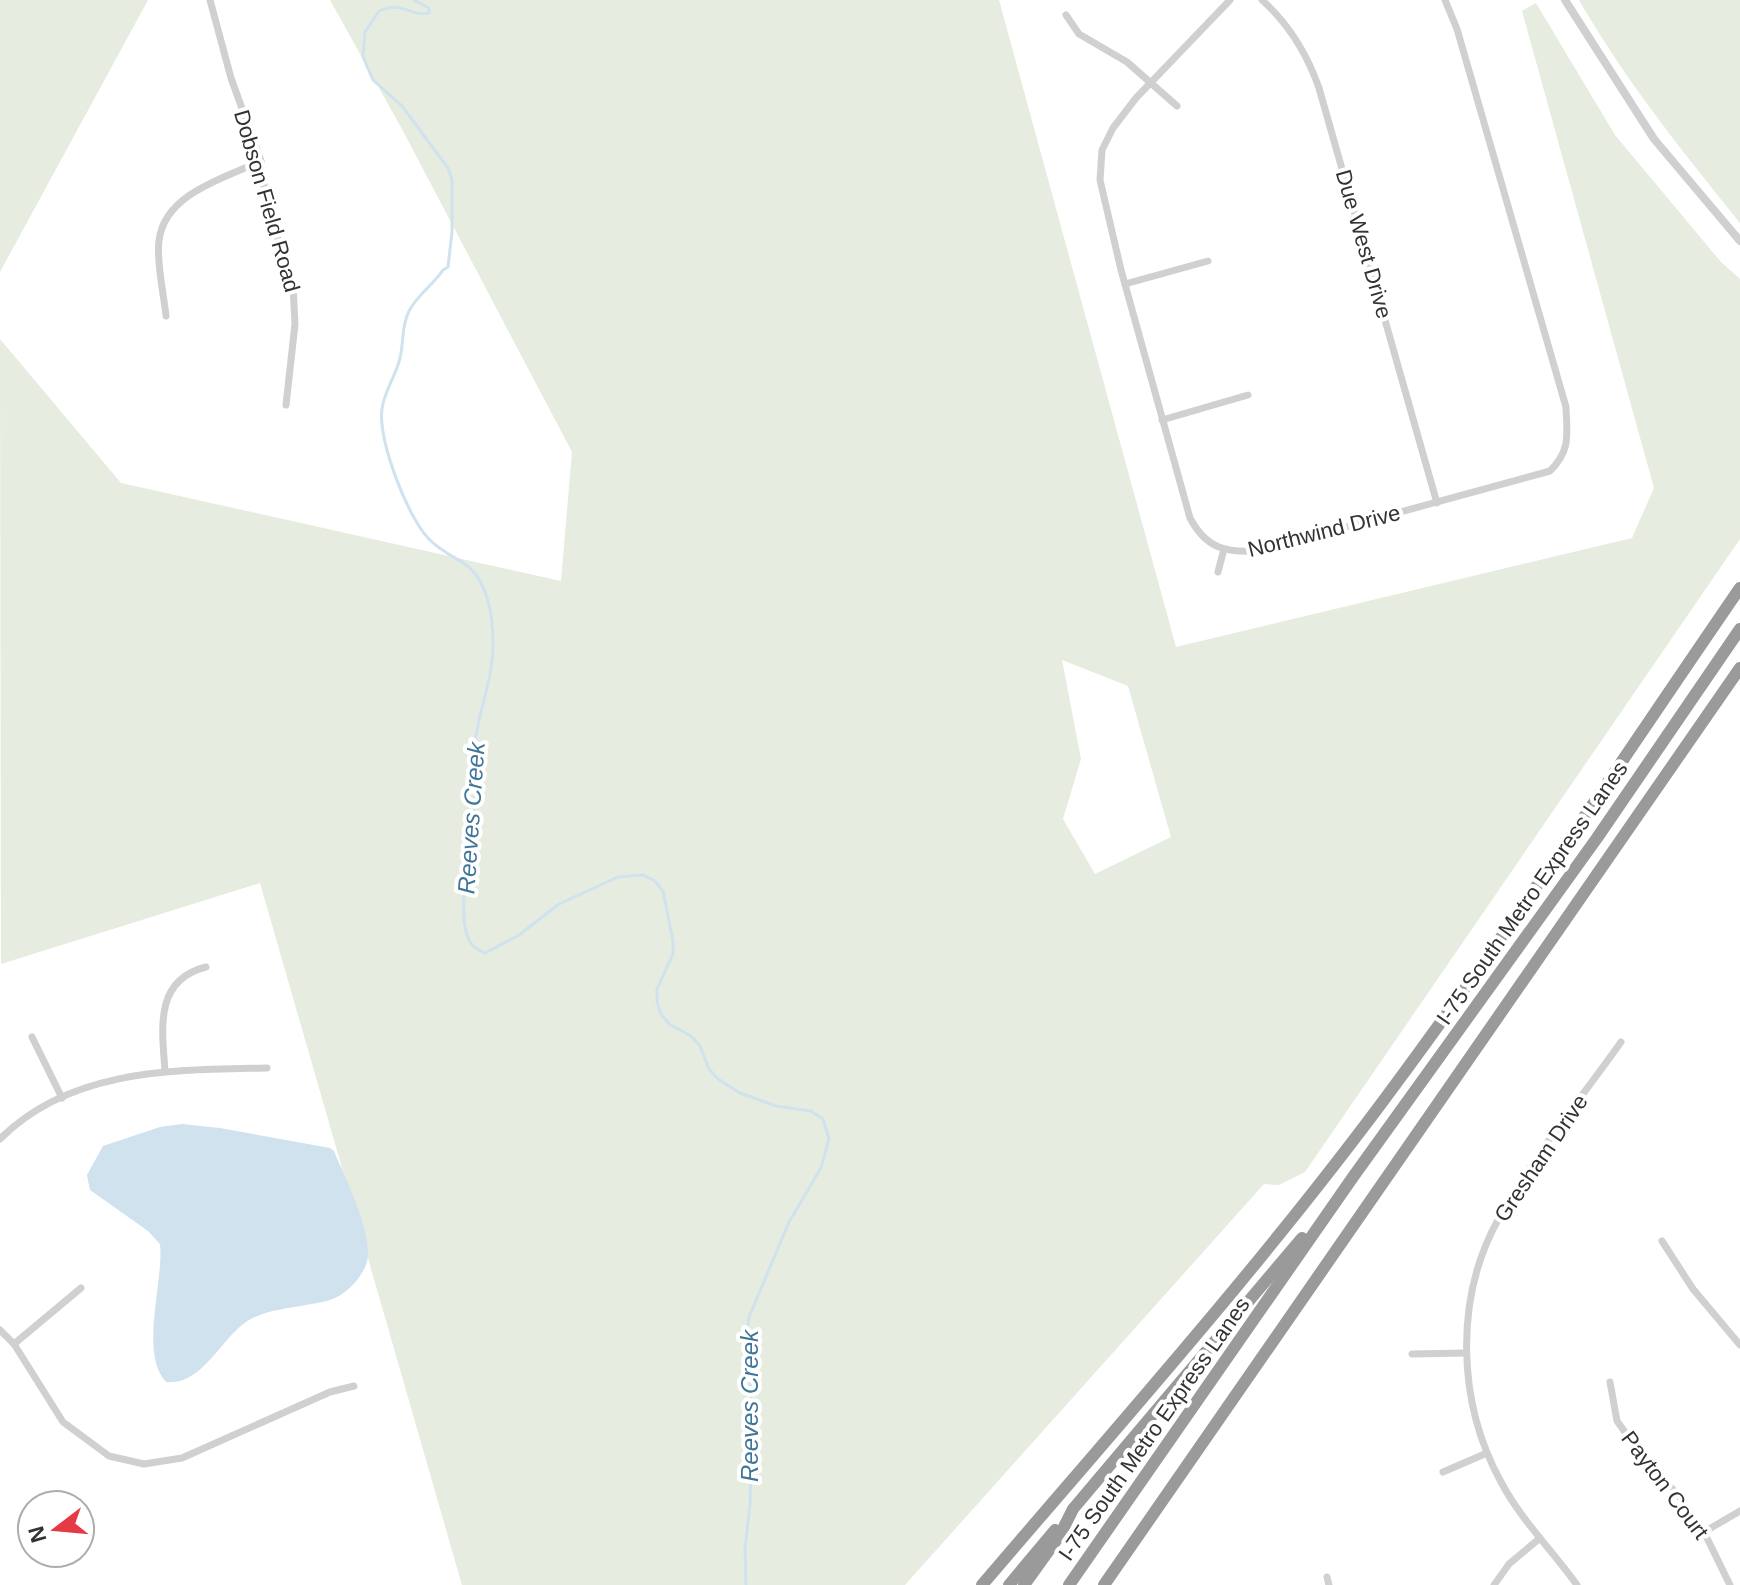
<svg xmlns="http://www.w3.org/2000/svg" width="1740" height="1585" font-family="Arial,sans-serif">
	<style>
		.green { fill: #e6ecdf; fill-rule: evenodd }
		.water { fill: #cfe2ee }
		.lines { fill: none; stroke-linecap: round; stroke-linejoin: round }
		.stream { stroke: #cfe2ee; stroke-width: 3 }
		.minor { stroke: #d0d0d0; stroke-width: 7 }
		.tertiary { stroke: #d0d0d0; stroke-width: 8 }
		.motorway { stroke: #9a9a9a; stroke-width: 12 }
		.labels { text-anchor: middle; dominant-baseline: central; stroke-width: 8; stroke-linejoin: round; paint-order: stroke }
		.street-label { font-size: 22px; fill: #333; stroke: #fff }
		.water-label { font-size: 24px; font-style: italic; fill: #3f7597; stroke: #fff }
	</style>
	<rect width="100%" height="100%" fill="#fff"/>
	<g class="green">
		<path d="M0 0H148L0 272Z"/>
		<path d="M330 0H999L1176 647 1632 538 1654 488 1522 11 1536 3 1615 135 1721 262 1740 279V539L1305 1172 1279 1185 1264 1184 905 1585H462L260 883 1 964 0 339 121 483 561 581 572 452 403 131ZM1062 660 1128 686 1171 837 1095 874 1063 819 1081 759Z"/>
		<path d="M1579 0H1740V223C1682 151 1625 80 1579 0Z"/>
	</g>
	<path class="water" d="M182 1124 220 1128 330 1148 334 1151C346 1180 369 1224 368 1256 367 1272 349 1292 335 1298 327 1302 315 1303 306 1305 284 1309 259 1311 242 1325 219 1343 200 1386 166 1382 139 1354 164 1281 160 1244L148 1231 90 1190 87 1175 103 1146 160 1127Z"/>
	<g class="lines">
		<path class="stream" d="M414 0 429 8V13C408 17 404 0 379 11L365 32 363 57 373 80 402 106 448 168 452 180V232L448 267 443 270C434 284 417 295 409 311 401 327 404 342 400 358 396 376 384 391 382 409 378 440 407 516 428 538 438 549 450 555 462 562 488 578 493 616 493 643 494 678 478 710 475 744 472 770 476 797 474 823 472 851 452 925 474 947 477 950 481 951 485 953L519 935 559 904 618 877 643 875 655 881 663 891 673 941V954L657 989V1002L661 1014 669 1024 691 1036 700 1046 709 1069 718 1079 740 1093 776 1106 811 1111 823 1119 829 1139 821 1168 789 1222 749 1317 746 1338 750 1372 751 1462 750 1505 745 1548 746 1585"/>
		<g class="minor">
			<path d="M210 0 231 78 261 161 266 202 293 286 295 324 286 405"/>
			<path d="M1230 0 1136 98 1113 128 1102 150 1100 180 1121 270 1190 518C1206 548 1225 553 1258 551L1550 471C1571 450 1567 435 1566 407L1457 29 1445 0"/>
			<path d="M1262 0C1290 25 1307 54 1319 88L1437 503"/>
			<path d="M1066 15 1079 34 1127 62 1177 106"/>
			<path d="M1125 284 1208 261"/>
			<path d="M166 316C164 296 156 260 159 241 164 194 224 178 261 161"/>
			<path d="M1162 420 1248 395"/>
			<path d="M1218 572 1224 549"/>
			<path d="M32 1037 62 1098"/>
			<path d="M165 1071C162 1029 154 980 206 967"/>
			<path d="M0 1139C71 1068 174 1070 267 1068"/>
			<path d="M1662 1241 1693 1289 1740 1345"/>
			<path d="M0 1330 14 1344 63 1422 109 1456 144 1464 182 1458 330 1392 354 1386"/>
			<path d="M14 1344 81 1288"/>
			<path d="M1412 1354 1466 1353"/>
			<path d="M1610 1382 1617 1421 1639 1452 1679 1496 1704 1532 1730 1585"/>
			<path d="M1443 1472 1487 1453"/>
			<path d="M1704 1532 1740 1511"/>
			<path d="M1327 1577 1329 1585"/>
			<path d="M1494 1585 1509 1564 1540 1538"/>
			<path d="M1577 1585C1552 1550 1521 1520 1501 1482 1457 1402 1454 1298 1499 1218 1533 1156 1580 1100 1621 1042"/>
		</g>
		<path class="tertiary" d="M1565 0 1654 139 1740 241"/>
		<g class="motorway">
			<path d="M982 1585C1122 1421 1267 1259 1395 1085 1515 923 1626 754 1740 588"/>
			<path d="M1009 1585 1055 1530"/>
			<path d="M1024 1585 1060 1535 1073 1509 1302 1238"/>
			<path d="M1069 1585 1353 1177 1597 838 1740 629"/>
			<path d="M1104 1585 1740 668"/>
		</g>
	</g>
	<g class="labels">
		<g class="street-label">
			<text transform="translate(267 201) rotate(74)">Dobson Field Road</text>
			<text transform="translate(1364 244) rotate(74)">Due West Drive</text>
			<text transform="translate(1324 531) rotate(-14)">Northwind Drive</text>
			<text transform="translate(1532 893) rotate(-55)">I-75 South Metro Express Lanes</text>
			<text transform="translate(1541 1158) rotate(-56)">Gresham Drive</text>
			<text transform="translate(1154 1429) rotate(-55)">I-75 South Metro Express Lanes</text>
			<text transform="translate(1665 1485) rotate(53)">Payton Court</text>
		</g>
		<g class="water-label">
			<text transform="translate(471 818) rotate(-86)">Reeves Creek</text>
			<text transform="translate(749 1406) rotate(-90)">Reeves Creek</text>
		</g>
	</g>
	<g transform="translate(56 1529) rotate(254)"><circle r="38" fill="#ffffff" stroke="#adadad" stroke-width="2"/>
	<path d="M0-6L14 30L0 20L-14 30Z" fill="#e63946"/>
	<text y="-12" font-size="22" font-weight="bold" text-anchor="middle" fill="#333333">N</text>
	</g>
</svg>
